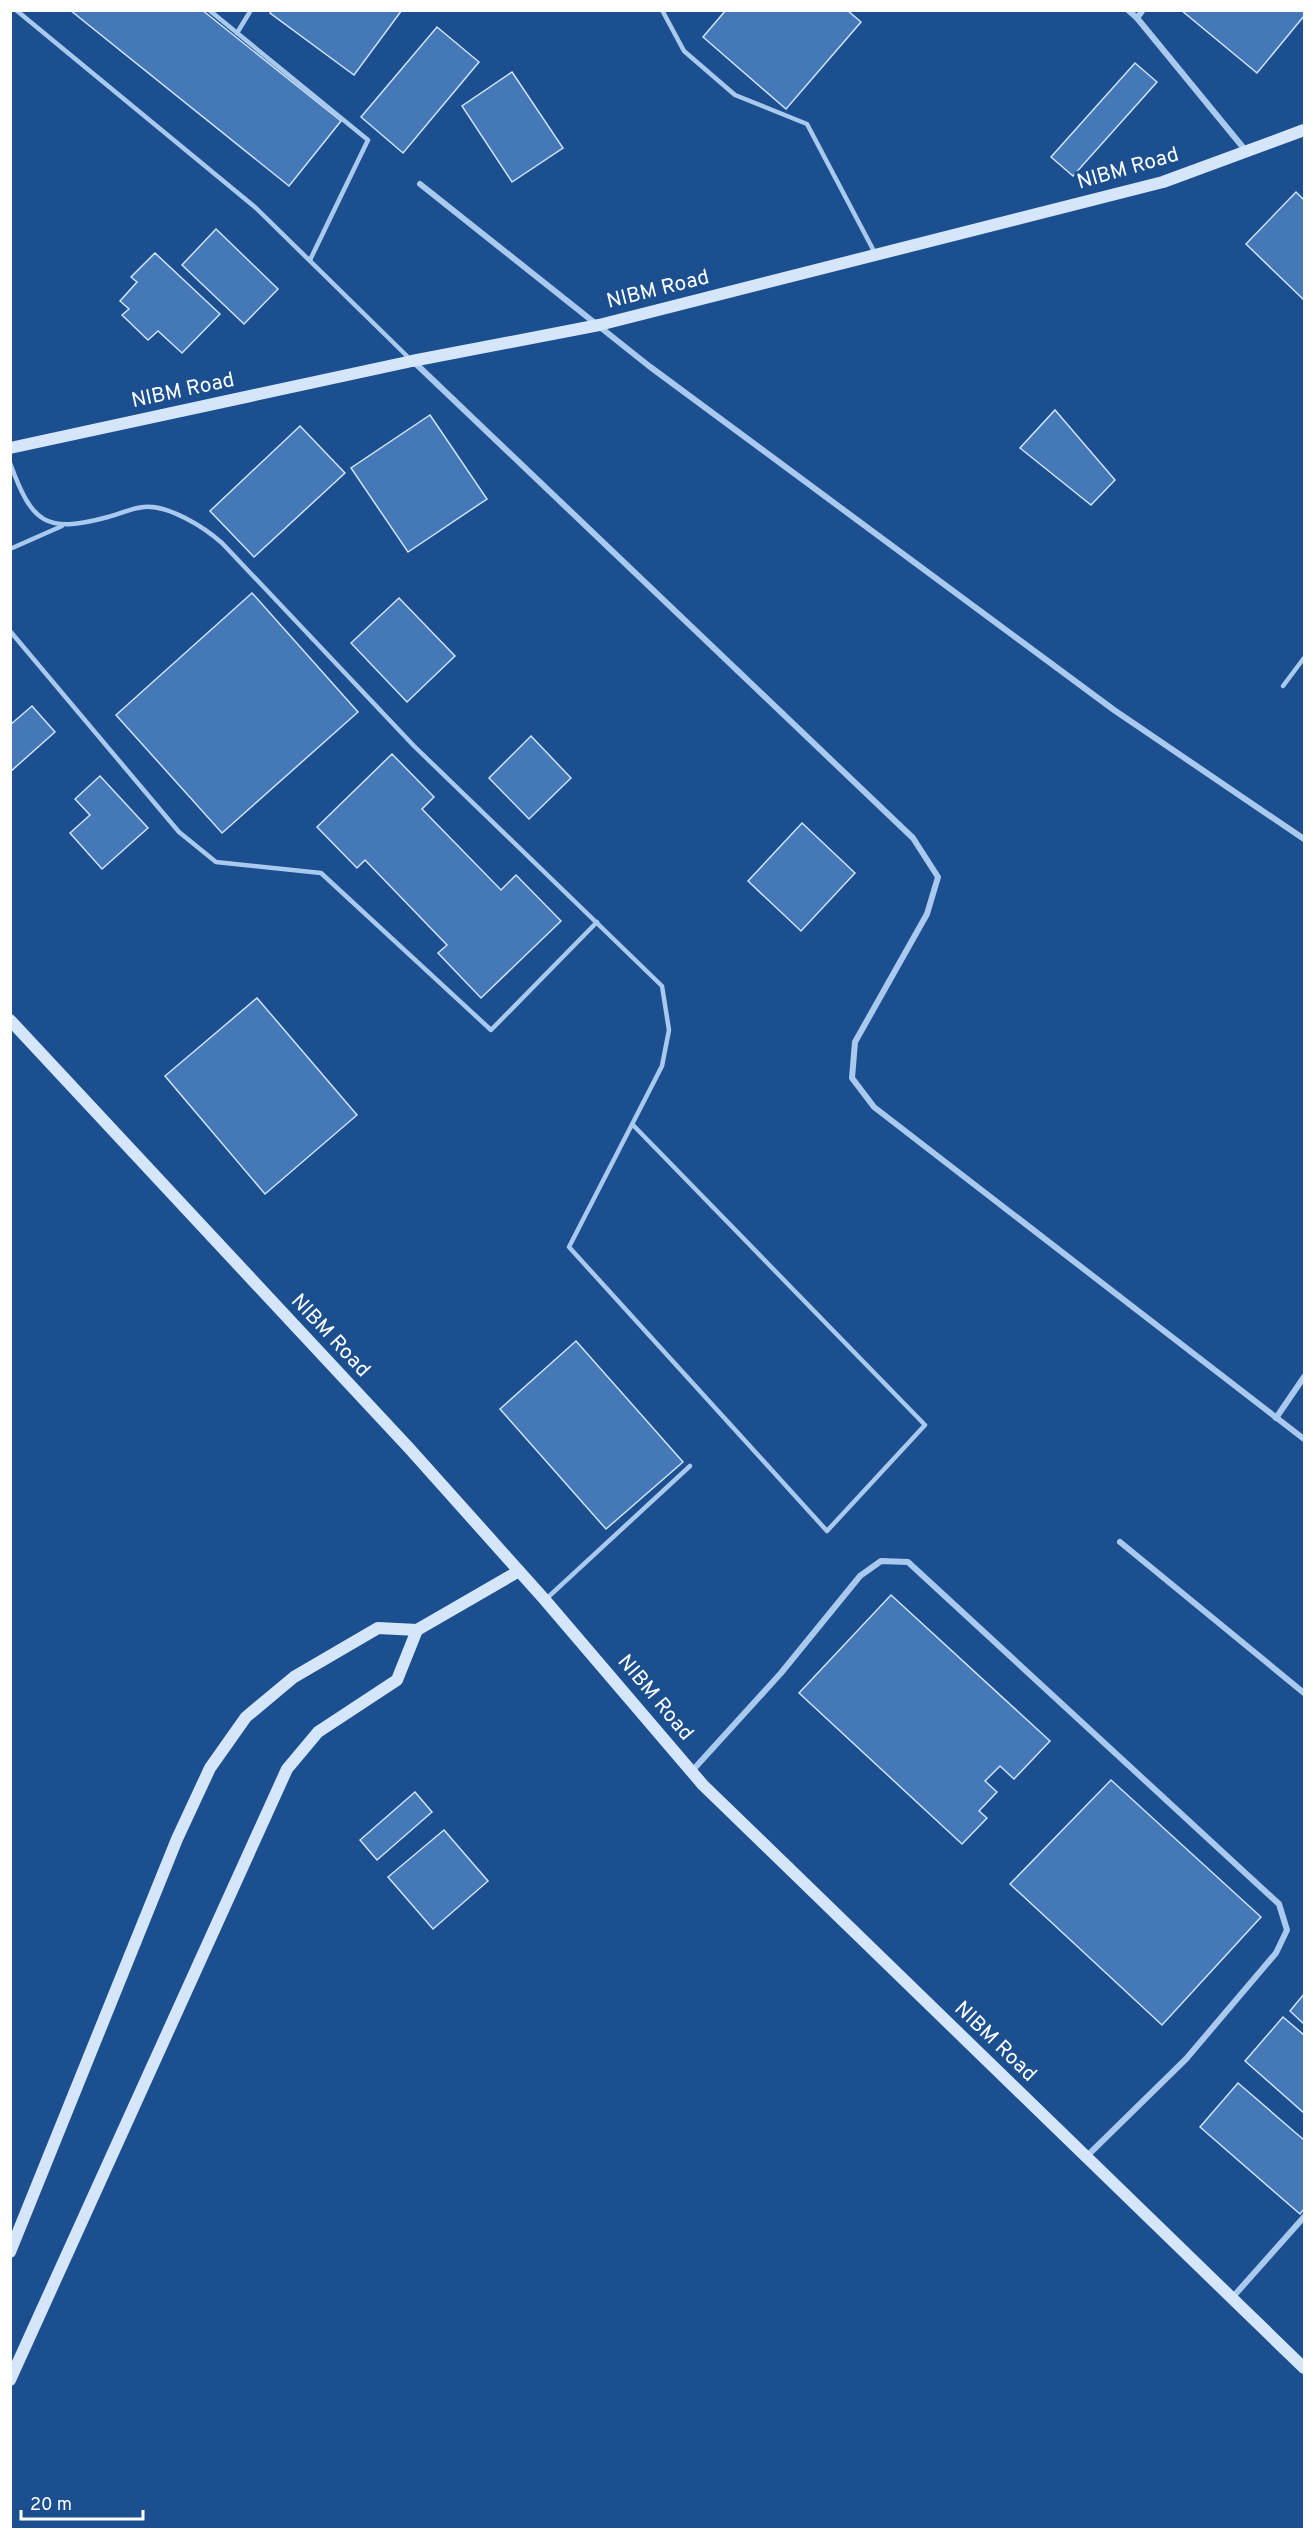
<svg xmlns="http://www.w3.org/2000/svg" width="1315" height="2540" font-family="Overpass,sans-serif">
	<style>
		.building { fill: #4478b7; stroke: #cfe3fa; stroke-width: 1.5 }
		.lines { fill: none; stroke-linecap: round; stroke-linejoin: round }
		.lane { stroke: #a9c9ee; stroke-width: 4.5 }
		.street { stroke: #a9c9ee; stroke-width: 6 }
		.secondary { stroke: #d6e6fa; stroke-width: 12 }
		.labels { text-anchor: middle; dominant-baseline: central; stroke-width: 6; stroke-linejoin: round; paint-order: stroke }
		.street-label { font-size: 21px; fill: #fff; stroke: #1b4f8f }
	</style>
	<rect width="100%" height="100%" fill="#1b4f8f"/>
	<g class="building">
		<path d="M70 10H202L341 121 289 186Z"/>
		<path d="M272 10H402L354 75 270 13Z"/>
		<path d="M726 10H847L861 22 786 109 703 37Z"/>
		<path d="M1181 10H1304V16L1257 73Z"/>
		<path d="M437 27 479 62 403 153 361 117Z"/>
		<path d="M1135 63 1157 82 1073 176 1051 157Z"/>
		<path d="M512 72 563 148 512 182 462 106Z"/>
		<path d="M1296 192 1304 200V300L1246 244Z"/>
		<path d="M216 229 278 289 244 324 182 265Z"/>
		<path d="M155 253 220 314 182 353 158 331 148 340 122 315 129 309 120 301 137 282 131 277Z"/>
		<path d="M1055 410 1115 480 1091 505 1020 448Z"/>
		<path d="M430 415 487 499 408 552 351 468Z"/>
		<path d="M300 426 345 473 254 557 210 511Z"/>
		<path d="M252 593 358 712 222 833 116 715Z"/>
		<path d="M399 598 455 656 407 702 351 643Z"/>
		<path d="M32 706 55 732 10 772V725Z"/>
		<path d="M531 736 571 778 529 819 489 778Z"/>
		<path d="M392 754 434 797 422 809 501 890 516 875 561 921 481 998 438 953 447 945 365 860 357 868 317 827Z"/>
		<path d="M100 776 148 828 102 869 70 833 90 815 75 799Z"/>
		<path d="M802 823 855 873 801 931 748 881Z"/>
		<path d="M257 998 357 1115 265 1194 165 1076Z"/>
		<path d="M576 1341 683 1462 606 1529 500 1409Z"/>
		<path d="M891 1595 1050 1741 1014 1779 1000 1766 985 1781 997 1792 979 1811 987 1818 962 1844 799 1693Z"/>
		<path d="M1111 1780 1261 1917 1162 2025 1010 1884Z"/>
		<path d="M415 1792 432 1812 377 1860 360 1840Z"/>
		<path d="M444 1830 488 1881 433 1929 388 1877Z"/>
		<path d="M1304 1994V2024L1290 2011Z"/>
		<path d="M1283 2017 1304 2035V2113L1245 2061Z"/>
		<path d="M1238 2083 1304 2140V2209L1300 2214 1200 2127Z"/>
	</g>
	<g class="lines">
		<g class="lane">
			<path d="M16 10 256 208 410 359"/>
			<path d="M209 10 368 140 310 260"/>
			<path d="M662 10 684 51 735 95 807 124 876 255"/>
			<path d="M237 33 251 10"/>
			<path d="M10 463C32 523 45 534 108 517 119 514 132 508 144 507 169 505 204 527 222 543L414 746 662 986 669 1030 662 1066 569 1247 827 1531 925 1425 633 1125"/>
			<path d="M10 549 62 526"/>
			<path d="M10 631 179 832 216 862 321 873 491 1030 597 922"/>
			<path d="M1283 686 1304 658"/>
			<path d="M545 1600 690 1466"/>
		</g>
		<g class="street">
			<path d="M1128 10 1137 18 1246 151"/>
			<path d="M1137 18 1143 10"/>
			<path d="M420 184 649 366 1114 710 1304 839"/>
			<path d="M413 361 913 838 938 877 927 914 855 1042 852 1078 874 1107 1304 1439"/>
			<path d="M1276 1418 1304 1377"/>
			<path d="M1120 1542 1304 1693"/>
			<path d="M692 1771 781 1673 860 1576 881 1561 908 1562 1279 1904 1287 1930 1276 1953 1186 2059 1086 2157"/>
			<path d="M1232 2298 1304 2217"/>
		</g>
		<g class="secondary">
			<path d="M10 448 412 361 599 325 1163 182 1304 130"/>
			<path d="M10 1020 409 1448 545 1600 703 1785 1304 2368"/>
			<path d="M10 2252 177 1839 210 1768 246 1717 294 1677 378 1628 417 1630 519 1571"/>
			<path d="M10 2380 287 1769 318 1732 397 1680 417 1630"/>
		</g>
	</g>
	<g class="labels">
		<g class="street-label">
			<text transform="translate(1128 169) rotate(-16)">NIBM Road</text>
			<text transform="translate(658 290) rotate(-14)">NIBM Road</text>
			<text transform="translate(183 391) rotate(-12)">NIBM Road</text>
			<text transform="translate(330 1336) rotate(47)">NIBM Road</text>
			<text transform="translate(655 1698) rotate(50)">NIBM Road</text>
			<text transform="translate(995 2042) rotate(44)">NIBM Road</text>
		</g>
	</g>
	<rect width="1315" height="2540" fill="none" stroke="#ffffff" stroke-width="24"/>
	<path d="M21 2510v9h122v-9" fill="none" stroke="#ffffff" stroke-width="3"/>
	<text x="30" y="2510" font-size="18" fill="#ffffff" stroke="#1b4f8f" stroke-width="4.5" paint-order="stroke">20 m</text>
</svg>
